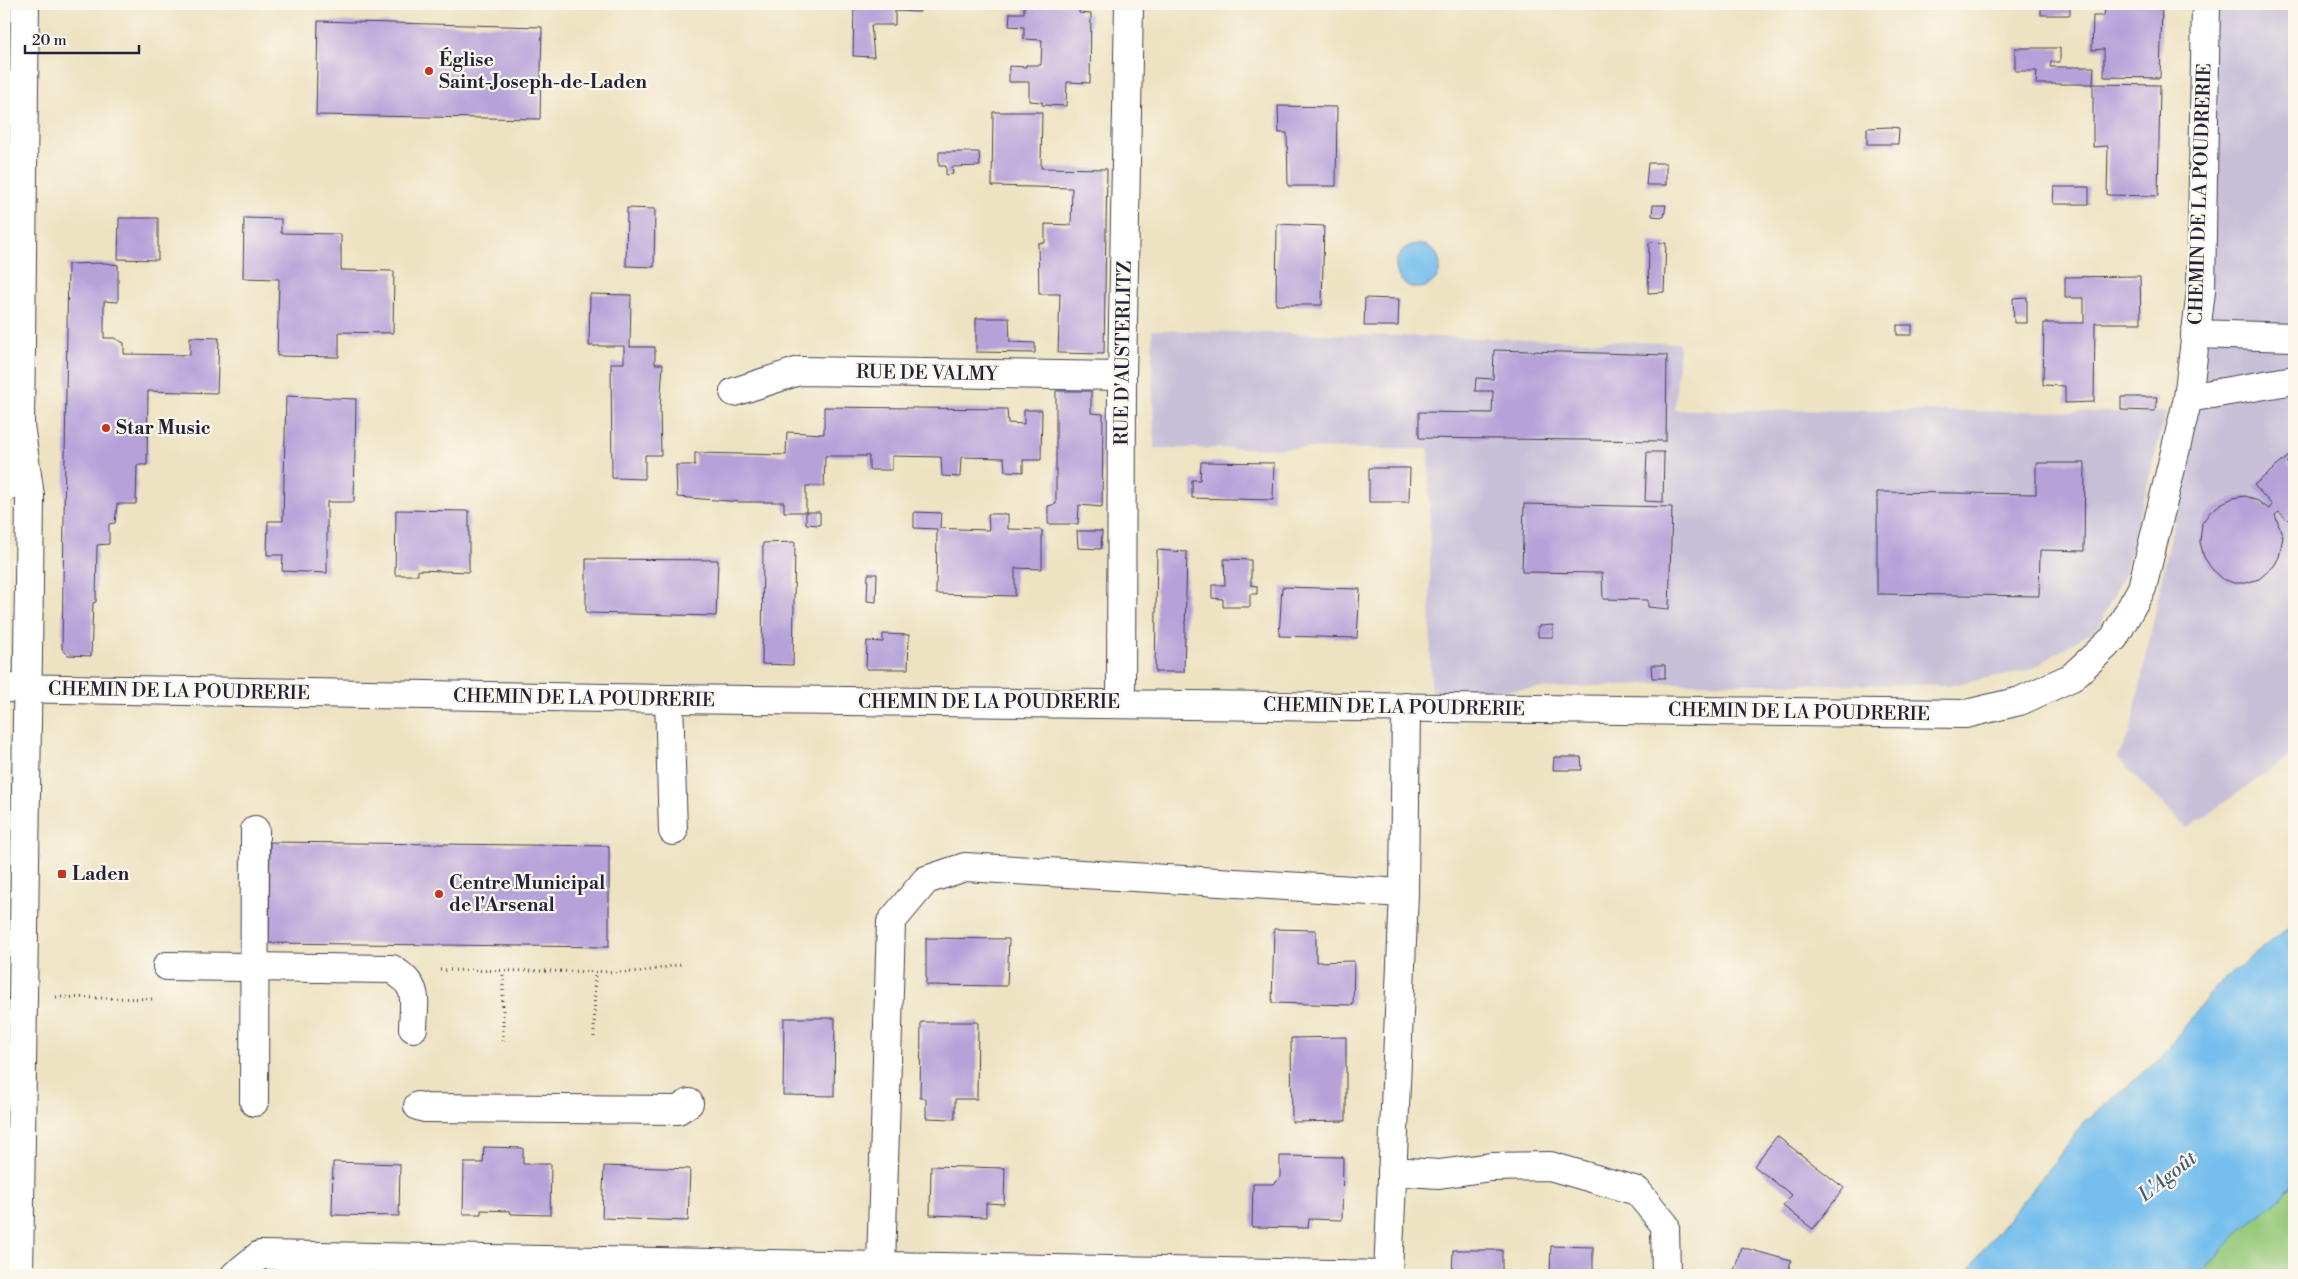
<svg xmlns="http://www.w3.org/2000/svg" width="2298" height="1279" font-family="'Libre Bodoni',serif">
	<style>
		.industrial { fill: #c8bfd8 }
		.green { fill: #96c97a; stroke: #5c765a }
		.water { fill: #74beed; stroke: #4b7094 }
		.building { fill: #b6a1d9 }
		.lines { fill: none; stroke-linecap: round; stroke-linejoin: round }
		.minor-casing { stroke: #403f4f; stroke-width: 30 }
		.major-casing { stroke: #403f4f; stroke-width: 30 }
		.path { stroke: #403f4f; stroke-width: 3; stroke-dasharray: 1 4; stroke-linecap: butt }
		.minor { stroke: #fff; stroke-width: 28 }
		.major { stroke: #fff; stroke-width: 28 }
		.poi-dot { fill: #c8321e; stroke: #fbf7ec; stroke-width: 2 }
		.labels { text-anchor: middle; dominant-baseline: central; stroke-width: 4.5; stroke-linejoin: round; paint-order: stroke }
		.poi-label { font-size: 19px; font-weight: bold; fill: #22223b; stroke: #fbf7ec; text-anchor: start }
		.street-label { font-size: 19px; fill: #22223b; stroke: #fbf7ec }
		.water-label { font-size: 20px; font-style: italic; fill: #3f5979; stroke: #fbf7ec }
	</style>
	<rect width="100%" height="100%" fill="#fbf7ec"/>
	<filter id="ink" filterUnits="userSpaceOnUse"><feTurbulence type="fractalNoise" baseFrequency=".02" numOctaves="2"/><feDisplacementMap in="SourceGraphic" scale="10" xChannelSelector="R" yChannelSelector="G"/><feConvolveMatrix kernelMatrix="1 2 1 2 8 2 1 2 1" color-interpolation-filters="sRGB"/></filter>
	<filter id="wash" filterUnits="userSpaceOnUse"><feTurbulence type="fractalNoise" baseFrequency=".0096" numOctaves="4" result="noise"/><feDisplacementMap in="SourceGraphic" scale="20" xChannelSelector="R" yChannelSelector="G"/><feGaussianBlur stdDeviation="1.12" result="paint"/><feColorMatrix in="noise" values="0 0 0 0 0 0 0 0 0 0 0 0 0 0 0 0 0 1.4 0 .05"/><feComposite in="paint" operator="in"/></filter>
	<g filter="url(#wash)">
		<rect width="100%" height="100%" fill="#ede2c1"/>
		<g class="industrial">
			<path d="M2205 4H2294V753L2187 829 2117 758 2130 733 2197 412Z"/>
			<path d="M1152 330 1679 343 1675 410 2166 412 2125 572 2098 627 2032 669 1953 685 1669 683 1431 693 1429 449 1154 448Z"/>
		</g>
		<path class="green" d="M2294 1185V1275H2200L2238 1234Z"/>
		<g class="water">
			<circle cx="1418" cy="266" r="22"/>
			<path d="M2294 923V1185L2238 1234 2200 1275H1967L1980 1253 2054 1163 2083 1123 2161 1058 2217 985Z"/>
		</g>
		<g id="blocks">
			<g class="building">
				<path d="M854 4H920V12L895 11V25H871L874 57 853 56Z"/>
				<path d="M1024 4H1079V13L1091 14 1090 83 1067 82 1066 106 1042 105V102L1029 101V82H1009V66L1026 67V65H1041L1042 40 1024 39V27L1009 26 1010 13H1024Z"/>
				<rect x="2041" y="4" width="29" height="11"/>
				<path d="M2105 4H2162L2160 78 2104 77V49L2092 50 2093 16H2104Z"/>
				<path d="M318 21 542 27 540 119 316 115Z"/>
				<path d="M2015 48H2060V62H2051L2050 67H2094L2093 84 2160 85 2158 196 2107 195 2108 146 2093 147V84H2036L2037 71H2015Z"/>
				<path d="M1278 106 1337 107 1336 186H1288L1287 133H1279Z"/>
				<path d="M993 112H1042L1041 168 1107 169 1104 354 1058 353 1060 294H1039L1038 243H1045V224L1071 225 1072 188 992 186Z"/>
				<path d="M1891 127 1899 128 1898 144H1867V128Z"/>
				<path d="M939 152H979L980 166 952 167 953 174 946 175V166H939Z"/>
				<path d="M1648 163H1666V185H1646Z"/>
				<path d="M2054 187H2089V204H2053Z"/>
				<path d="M1653 205H1666L1664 217 1652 216Z"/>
				<path d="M627 208 655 209 654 267 626 266Z"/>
				<path d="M119 218H158V260L118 259Z"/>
				<path d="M244 218 281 219V233L341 234V270L394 271 393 333 339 332V357L277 356 279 279 243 278Z"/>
				<path d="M1277 224 1324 226 1322 305H1276Z"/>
				<path d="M1649 242 1666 243 1664 292 1648 293Z"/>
				<path d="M105 263 118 265V302L104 301V338H114L124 343V354L190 355V337L219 338 217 393 148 391 147 465H137L136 504H117L115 523 109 524V544L97 545 96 602 93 603 91 656 68 655 62 649 68 264Z"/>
				<path d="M2140 276 2141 323H2095L2094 402 2065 403V386L2043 385 2044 323H2084V298H2065V277Z"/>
				<path d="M590 294 631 295 630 347H655V364H663L660 408 661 455H645V479L612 478 611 363H624V346H589Z"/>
				<path d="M2027 297V323H2014L2013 298Z"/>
				<path d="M1365 298 1399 299 1398 326H1364Z"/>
				<path d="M976 318H1009L1010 342 1035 343V353L976 352Z"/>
				<rect x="1897" y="325" width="15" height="10"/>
				<path d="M1494 350 1667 355 1666 441 1419 438V412L1492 413 1493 391H1475L1476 378 1493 379Z"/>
				<path d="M1056 391H1091V413L1103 414 1102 507 1079 505 1078 524H1048V506L1056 504Z"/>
				<path d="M286 396 356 399 354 502H327V573L282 571 283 555H267L268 521H283Z"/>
				<path d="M2121 397H2157L2155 411 2121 410Z"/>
				<path d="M824 407 1007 409 1008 423 1024 424V410H1042L1041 460H1023V472L1005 471 1004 458 961 457 960 477 942 476 941 457 892 456V470H869V456H825L824 486H806V512H784V502H741L677 497 676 465H695V453L786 455 787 432 824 434Z"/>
				<path d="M1647 452H1664L1663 502 1645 501Z"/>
				<path d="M2289 456 2292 460 2287 463 2294 471V506L2290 510 2294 515 2288 520 2279 512 2275 515 2283 537 2279 557 2274 566 2259 579 2246 583H2234L2223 579 2212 569 2204 557 2200 542 2202 523 2210 512 2222 503 2233 498 2245 496 2255 499 2269 509 2272 505 2254 485Z"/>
				<path d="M1201 462 1274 463 1273 500 1192 498V480H1200Z"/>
				<path d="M2036 463H2085L2084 551 2040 550 2039 596 1877 594V492L2036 494Z"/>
				<path d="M1369 468H1410L1409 502H1369Z"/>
				<path d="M1524 504 1672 507 1669 609 1648 607V600L1603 599 1602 573 1522 572Z"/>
				<path d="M396 510 469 511V572L418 570V575H395Z"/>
				<path d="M806 512H820V525L806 524Z"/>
				<path d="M914 512 941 513 940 528 959 529 989 530 988 514H1008V529L1042 530V569L1015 568V596L936 594 937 529 914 528Z"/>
				<path d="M1077 531H1102L1101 549 1078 548Z"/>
				<path d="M795 542 793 665 762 664 763 543Z"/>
				<path d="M1157 550 1187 552 1184 672H1155Z"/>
				<path d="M586 559 718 560 716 616 586 613Z"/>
				<path d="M1224 559 1251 560V585L1257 586V594H1250V607H1223V599L1212 598V585H1225Z"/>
				<path d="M868 574H877L876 602 867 601Z"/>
				<path d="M1282 587 1360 589 1357 638 1279 636Z"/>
				<path d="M1553 625V637H1538V626Z"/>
				<path d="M883 634 909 635 908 669H866L867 641 883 642Z"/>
				<path d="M1651 665H1665V678H1652Z"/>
				<path d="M1554 757H1581L1582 770H1553Z"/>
				<path d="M270 842 609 846V947L269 943Z"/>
				<path d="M1274 929 1316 930V962L1354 961 1353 1005 1272 1003Z"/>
				<path d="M926 938 1009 939 1007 986 926 985Z"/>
				<path d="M784 1018H835L834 1096 783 1095Z"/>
				<path d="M921 1022H978L977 1099H955V1119L926 1118V1098H920Z"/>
				<path d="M1346 1037V1121L1292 1122 1291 1038Z"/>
				<path d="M1777 1136 1844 1188 1813 1229 1783 1206 1792 1195 1754 1166Z"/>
				<path d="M484 1147 523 1148V1164H551L550 1215 511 1214 510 1211 481 1210V1214H463L464 1163H483Z"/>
				<path d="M1280 1156 1343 1157 1342 1220 1309 1219 1308 1228 1252 1227 1253 1184H1273L1280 1177Z"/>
				<path d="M333 1162 400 1164 399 1216 332 1215Z"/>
				<path d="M604 1166 690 1169 688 1221 602 1218Z"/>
				<path d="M931 1166 1005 1168 1004 1204 986 1203V1217L930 1215Z"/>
				<path d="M1551 1246 1593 1247V1275H1550Z"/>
				<path d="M1741 1247 1791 1261 1787 1275H1733Z"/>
				<path d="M1453 1250H1502V1275H1452Z"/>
			</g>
		</g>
	</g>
	<g filter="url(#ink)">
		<use href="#blocks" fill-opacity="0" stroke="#403f4f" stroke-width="1"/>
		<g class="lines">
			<defs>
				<g id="minor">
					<path d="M4 86H24"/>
					<path d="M2195 334 2294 337"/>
					<path d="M734 392 799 371 1122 376"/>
					<path d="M2188 398 2294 380"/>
					<path d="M4 688 669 699 1966 714 2020 701 2072 677 2114 638 2142 588 2188 398 2201 291 2206 4"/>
					<path d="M669 699 673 831"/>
					<path d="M1121 703 1122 376 1129 4"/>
					<path d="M167 966 392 969C420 987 414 998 413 1028"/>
					<path d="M254 1102 255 830"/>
					<path d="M418 1106 425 1108 678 1110 689 1103"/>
					<path d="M1392 1171 1439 1174 1491 1167 1550 1166 1637 1191 1665 1225 1666 1275"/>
					<path d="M881 1266 891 922 926 880 965 867 1404 893"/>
					<path d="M235 1275 260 1255 1388 1275"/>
					<path d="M1388 1275 1404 893 1406 707"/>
				</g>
				<g id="major">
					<path d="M4 489 17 439"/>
					<path d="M19 1275 29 583 30 496 20 425 25 4"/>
				</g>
			</defs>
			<use href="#minor" class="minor-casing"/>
			<use href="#major" class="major-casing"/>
			<g class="path">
				<path d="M440 970 641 972 682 964"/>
				<path d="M56 997 155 999"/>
				<path d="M594 1037 595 972"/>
				<path d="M503 1041V971"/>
			</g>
			<use href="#minor" class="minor"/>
			<use href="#major" class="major"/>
		</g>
	</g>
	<g class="poi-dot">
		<circle cx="429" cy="71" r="5"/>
		<circle cx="106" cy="428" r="5"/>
		<rect x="57" y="869" width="10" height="10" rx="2.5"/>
		<circle cx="439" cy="894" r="5"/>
	</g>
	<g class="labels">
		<g class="poi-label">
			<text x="439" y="60">Église<tspan x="439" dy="22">Saint-Joseph-de-Laden</tspan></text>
			<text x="116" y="428">Star Music</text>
			<text x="72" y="874">Laden</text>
			<text x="449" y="883">Centre Municipal<tspan x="449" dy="22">de l'Arsenal</tspan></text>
		</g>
		<g class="street-label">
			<text transform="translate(2200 194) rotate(-88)">CHEMIN DE LA POUDRERIE</text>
			<text transform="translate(1123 353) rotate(-89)">RUE D'AUSTERLITZ</text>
			<text transform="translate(927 373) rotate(1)">RUE DE VALMY</text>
			<text transform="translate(179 691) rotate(1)">CHEMIN DE LA POUDRERIE</text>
			<text transform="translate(584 698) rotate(1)">CHEMIN DE LA POUDRERIE</text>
			<text x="989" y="702">CHEMIN DE LA POUDRERIE</text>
			<text transform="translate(1394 707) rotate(1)">CHEMIN DE LA POUDRERIE</text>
			<text transform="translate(1799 712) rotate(1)">CHEMIN DE LA POUDRERIE</text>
		</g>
		<g class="water-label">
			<text transform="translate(2168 1177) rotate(-38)">L'Agoût</text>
		</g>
	</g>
	<rect width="2298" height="1279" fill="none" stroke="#fbf7ec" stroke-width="20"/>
	<path d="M25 45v8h114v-8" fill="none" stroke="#22223b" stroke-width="2.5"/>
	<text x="32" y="45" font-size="15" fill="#22223b" stroke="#fbf7ec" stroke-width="4" paint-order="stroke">20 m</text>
</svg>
